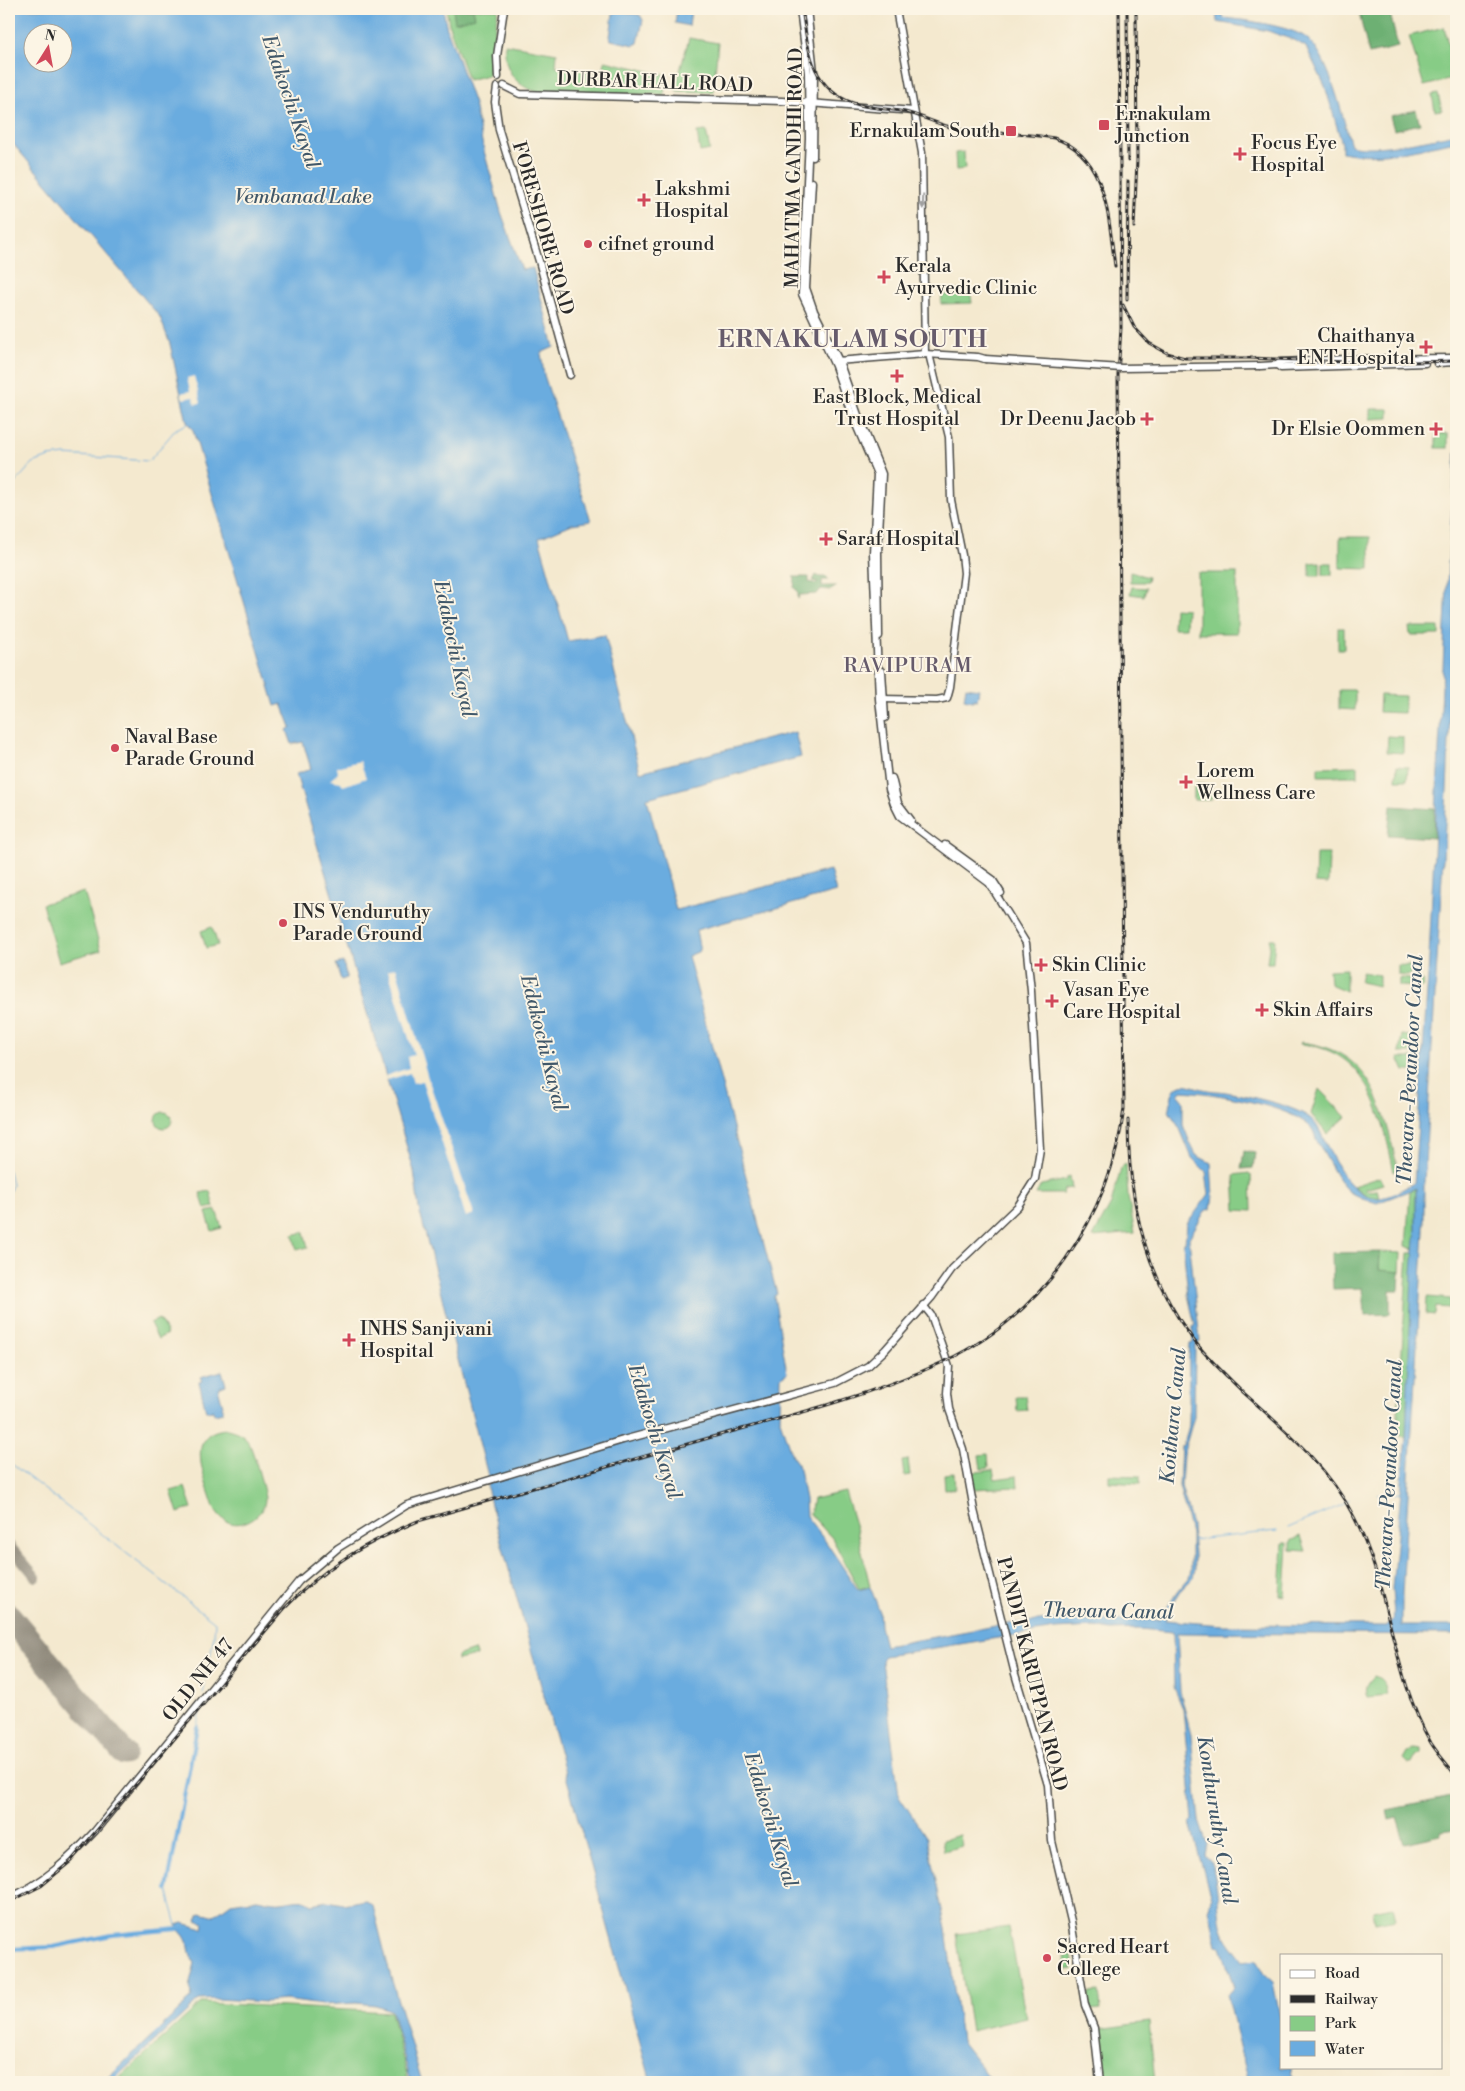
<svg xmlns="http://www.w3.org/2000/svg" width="1465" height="2091" font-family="'Libre Bodoni',serif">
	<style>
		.green { fill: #87cc86; stroke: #597c58 }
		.forest { fill: #6db073; stroke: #4c6e4f }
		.water { fill: #6bacdf; stroke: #4b6c85; fill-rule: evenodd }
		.pier { fill: #f4e9cf }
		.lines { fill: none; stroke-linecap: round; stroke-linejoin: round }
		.stream { stroke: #6bacdf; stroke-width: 1 }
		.canal { stroke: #6bacdf; stroke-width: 4 }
		.taxiway { stroke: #908a7d; stroke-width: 10 }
		.runway { stroke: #908a7d; stroke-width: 25 }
		.major-casing { stroke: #494844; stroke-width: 9 }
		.major { stroke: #fff; stroke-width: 6 }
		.rail-casing { stroke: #2b2b2b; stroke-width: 3 }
		.rail { stroke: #fcf5e5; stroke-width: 1; stroke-dasharray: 4; stroke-linecap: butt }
		.major-bridge-casing { stroke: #494844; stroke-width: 9; stroke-linecap: butt }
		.major-bridge { stroke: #fff; stroke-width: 6 }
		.oneway { fill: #a0a0a0 }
		.poi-dot { fill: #d1495b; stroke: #fcf5e5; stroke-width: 2 }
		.labels { text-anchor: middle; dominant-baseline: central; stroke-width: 4; stroke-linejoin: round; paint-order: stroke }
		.street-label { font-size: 19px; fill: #2b2b2b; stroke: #fcf5e5 }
		.poi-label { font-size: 19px; fill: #2b2b2b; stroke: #fcf5e5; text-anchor: start }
		.water-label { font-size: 20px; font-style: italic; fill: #41586a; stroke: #fcf5e5 }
		.neighbourhood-label { font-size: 20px; letter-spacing: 1px; fill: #665b6b; stroke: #fcf5e5 }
		.district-label { font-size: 24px; font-weight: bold; letter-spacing: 1px; fill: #665b6b; stroke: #fcf5e5 }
	</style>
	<rect width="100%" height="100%" fill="#fcf5e5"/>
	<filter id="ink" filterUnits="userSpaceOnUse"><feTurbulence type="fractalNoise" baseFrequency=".02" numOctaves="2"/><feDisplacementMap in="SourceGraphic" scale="10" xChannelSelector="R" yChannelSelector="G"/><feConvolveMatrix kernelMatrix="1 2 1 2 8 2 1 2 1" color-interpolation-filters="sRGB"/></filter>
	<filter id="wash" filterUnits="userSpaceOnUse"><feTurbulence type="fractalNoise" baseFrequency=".0096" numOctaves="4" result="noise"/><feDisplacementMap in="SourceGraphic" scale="20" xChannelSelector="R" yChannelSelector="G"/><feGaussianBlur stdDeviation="1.12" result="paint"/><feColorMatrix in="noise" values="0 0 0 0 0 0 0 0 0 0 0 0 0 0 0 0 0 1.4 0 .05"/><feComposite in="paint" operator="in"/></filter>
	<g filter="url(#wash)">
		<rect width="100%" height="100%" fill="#f4e9cf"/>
		<g class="green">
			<path d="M446 9H498L488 75 468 80 450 29Z"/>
			<path d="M1444 27 1456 78 1424 86 1409 36Z"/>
			<path d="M689 38 718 43 713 92 677 91 675 89Z"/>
			<path d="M505 44 557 53 556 66 603 73 605 61 667 75 664 95 538 92C514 86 503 68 505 44Z"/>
			<path d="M1438 94 1442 110 1435 111 1432 95Z"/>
			<path d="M706 131 710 150 700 152 697 132Z"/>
			<path d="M964 152 965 169 956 170 955 153Z"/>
			<path d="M970 289 972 303 941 304 942 295 957 294V290Z"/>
			<path d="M1370 409H1389V418L1370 419Z"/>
			<rect x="1436" y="434" width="12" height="14"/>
			<path d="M1340 537H1370V569L1340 568Z"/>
			<path d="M1320 562V576H1310V563Z"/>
			<rect x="1323" y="563" width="9" height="12"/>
			<path d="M1130 572 1148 577 1147 582H1130Z"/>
			<rect x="1198" y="573" width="39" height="60"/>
			<path d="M1132 587 1146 588 1144 596 1130 594Z"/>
			<path d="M1174 608 1187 609 1186 628H1173Z"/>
			<path d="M1409 627H1439V635H1412L1410 634Z"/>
			<rect x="1338" y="628" width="6" height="21"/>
			<path d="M1339 690H1355V710L1339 709Z"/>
			<path d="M1380 695 1405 696 1404 713 1379 712Z"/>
			<path d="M1388 736 1403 737V753L1387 752Z"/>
			<path d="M1358 766V776H1318V767Z"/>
			<path d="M1397 766 1408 767 1407 780H1396Z"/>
			<path d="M1196 784 1211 785V800H1194V786Z"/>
			<path d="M1316 854H1329L1328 884 1315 883Z"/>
			<path d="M84 892 101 950 59 962 42 904Z"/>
			<path d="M212 927 218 945 206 948 201 931Z"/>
			<path d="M1270 939H1275L1273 963H1267Z"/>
			<path d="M1398 965 1411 966 1410 974 1408 976 1398 975Z"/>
			<path d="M1346 969V991L1330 984 1329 970Z"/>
			<path d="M1362 972 1379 975V986L1360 982Z"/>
			<path d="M1401 978 1423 981 1424 987 1399 986V979Z"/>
			<path d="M1402 1035 1420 1037 1419 1053H1399Z"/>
			<path d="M1301 1042C1375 1051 1383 1108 1398 1170L1394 1172C1382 1116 1371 1050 1300 1044Z"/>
			<path d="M1398 1058H1419V1071H1404Z"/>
			<path d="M1319 1089 1346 1117 1327 1134 1311 1114Z"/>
			<circle cx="164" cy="1120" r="8"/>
			<path d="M1126 1163 1128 1197 1135 1233 1093 1237 1111 1204 1121 1168Z"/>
			<path d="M1249 1173 1251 1175 1252 1211 1236 1210 1234 1175Z"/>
			<path d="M1070 1176 1072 1188 1064 1189 1063 1194H1036L1041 1185 1067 1180V1177Z"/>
			<path d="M1380 1177 1383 1184 1366 1189 1367 1191 1377 1190 1380 1198 1368 1196 1353 1186Z"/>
			<path d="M1416 1188V1229L1414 1249 1406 1246 1410 1191Z"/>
			<path d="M210 1191 214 1207 205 1209 200 1193Z"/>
			<path d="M216 1210 222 1228 212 1231 206 1212Z"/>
			<path d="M304 1232 308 1247 297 1250 293 1235Z"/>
			<path d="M1380 1252 1401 1253 1400 1272 1379 1271Z"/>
			<path d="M1408 1253H1414L1406 1437 1401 1436 1397 1431Z"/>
			<path d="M1427 1297 1451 1299 1450 1308 1436 1307 1435 1315 1426 1314Z"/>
			<path d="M159 1319 167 1334 158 1339 150 1323Z"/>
			<path d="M1016 1396H1025L1027 1410 1017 1411Z"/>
			<path d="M227 1429C235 1431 245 1434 249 1443 253 1450 265 1492 265 1499 265 1514 245 1527 231 1523 223 1521 219 1515 214 1508 207 1482 181 1432 227 1429Z"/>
			<path d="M988 1454 989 1468 981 1469 979 1455Z"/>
			<path d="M908 1460 910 1475 904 1476 902 1461Z"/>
			<path d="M993 1470 995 1479 1017 1476 1018 1487 972 1489 969 1473Z"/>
			<path d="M954 1473 955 1489 945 1490 944 1474Z"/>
			<path d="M1109 1475 1140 1476V1484L1109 1482Z"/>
			<path d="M185 1487 192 1508 178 1513 171 1491Z"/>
			<path d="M845 1492 857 1531 870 1586 859 1589 832 1538 810 1514 813 1499Z"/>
			<path d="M1301 1536 1306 1551 1291 1550V1541Z"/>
			<path d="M1283 1543H1288L1285 1596 1280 1595Z"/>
			<path d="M474 1650 477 1656 457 1660V1656Z"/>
			<path d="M1374 1676C1384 1679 1385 1685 1387 1695L1368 1697C1364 1687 1368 1683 1374 1676Z"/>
			<path d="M1414 1748 1421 1749V1753L1416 1756 1412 1764H1407L1403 1760 1407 1753Z"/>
			<path d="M960 1835 962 1846 944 1851 942 1840Z"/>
			<path d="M1393 1906 1396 1919 1375 1923 1373 1910Z"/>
			<path d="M1009 1927 1026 2018 971 2031 956 1934Z"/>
			<path d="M1071 1954 1073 1969 1066 1970 1064 1956Z"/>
			<path d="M1099 1992 1101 2009 1090 2010 1088 1993Z"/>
			<path d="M201 2003 391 2012 409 2082H115Z"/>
			<path d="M1149 2022 1155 2082H1103L1098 2029Z"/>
		</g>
		<g class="forest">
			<path d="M453 9H473L475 17 455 22Z"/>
			<path d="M1358 9H1389L1398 47 1369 54Z"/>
			<path d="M1416 110 1420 124 1394 130 1390 116Z"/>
			<path d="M816 575 820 577H827L828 580H822V586H837L831 590 821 589 817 594 800 595 798 599V591L794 588 795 579 793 577H809V582L817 584 818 582 813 581Z"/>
			<path d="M1391 806 1435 809 1434 838 1388 835Z"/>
			<path d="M1244 1151 1255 1153 1253 1168 1241 1169Z"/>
			<path d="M1380 1252 1379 1270 1400 1272 1399 1290H1390V1314L1365 1315 1363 1288 1333 1289 1332 1253Z"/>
			<path d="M1456 1796V1829L1440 1831 1441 1835 1405 1843 1397 1818 1389 1820 1387 1810Z"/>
		</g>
		<g class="water">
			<path d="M9 9H443L447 29 474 104 484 151 501 212 522 270 533 268 554 347 541 353 544 375 591 521 572 524 539 538 568 641 605 635 640 772 795 732 801 757 647 798 676 910 830 870 836 892 696 930 700 951 688 956 777 1294 774 1296 787 1373 781 1377 780 1420 792 1456 798 1464 805 1499 806 1516 826 1542 858 1590 870 1587 879 1609 880 1626 885 1646 1006 1624 1050 1620H1159L1177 1592 1189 1578 1191 1570V1534L1179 1486 1181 1446 1183 1445C1185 1438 1189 1429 1189 1422 1190 1396 1187 1370 1190 1344L1193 1343V1326L1195 1325 1188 1295 1183 1243 1185 1242 1187 1224 1209 1194 1206 1172 1192 1158 1180 1129 1169 1111C1172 1103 1170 1087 1181 1085 1189 1083 1196 1088 1203 1089 1210 1091 1219 1091 1226 1092 1248 1096 1293 1105 1310 1118 1316 1122 1321 1133 1324 1140 1334 1160 1345 1187 1368 1196 1383 1203 1400 1190 1414 1183L1428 977 1448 564 1456 452V569L1447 790 1424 1183V1231L1402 1594V1626H1456V1635L1177 1633 1180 1691 1191 1735 1199 1820 1207 1844 1205 1855C1220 1870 1216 1907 1222 1928 1225 1939 1236 1951 1243 1961L1256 1959 1265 1975 1273 1982 1281 2022V2067H1292L1293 2076 1306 2082H1256L1248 2078 1227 1994 1234 1988 1221 1946 1217 1945 1209 1909 1211 1898 1190 1823 1193 1820 1183 1709 1174 1687 1173 1632 1139 1629 1111 1630 1094 1627 1055 1629 884 1656 882 1661 899 1796 927 1838 946 1929 961 2041 993 2082H651L491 1505 487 1486 488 1476 419 1209 414 1171 296 774 311 769 303 742 292 744 287 730 291 727 282 704 275 706 193 430 187 422 170 344 160 317 9 139ZM32 32H62V62H32ZM1181 1091C1210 1092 1295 1106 1312 1129 1314 1132 1315 1136 1316 1140 1324 1152 1337 1180 1346 1189 1353 1196 1368 1200 1377 1203L1416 1188V1229L1412 1272 1406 1437 1392 1588C1392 1597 1395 1613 1393 1621L1387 1624 1386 1626 1222 1625 1165 1620 1171 1606 1181 1590 1193 1578 1195 1569 1192 1525 1181 1486 1183 1455 1194 1417 1195 1345 1200 1341 1189 1238 1205 1211 1211 1209 1213 1196 1211 1163 1196 1155 1191 1145 1183 1125V1101L1178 1095Z"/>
			<path d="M677 9 691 10 689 26 675 23Z"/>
			<path d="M1216 9H1223V18C1246 20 1282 25 1302 35 1329 50 1342 117 1351 145 1375 152 1430 139 1456 134V141C1420 148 1379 160 1342 152V144L1325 86 1306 47 1296 41 1268 31 1217 22Z"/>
			<path d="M619 11 640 15 643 20 638 43 634 45 611 40 610 37 613 14Z"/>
			<path d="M966 687 979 689 977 700 974 699 973 701 964 699Z"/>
			<path d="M343 962 347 978 341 980 336 964Z"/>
			<path d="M222 1371 226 1385 218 1388 223 1406 222 1407 223 1412 214 1414 213 1410 206 1411 199 1382 202 1381 200 1377Z"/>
			<path d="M257 1899C264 1900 274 1903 281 1902 293 1901 302 1896 312 1904L328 1901 343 1904 365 1900 373 1906 390 1974 422 2082H411L392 2011 376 2005 356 2003 322 2005 285 2000 265 2002 218 1999 199 2000 111 2082H103L192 1998 189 1987 195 1963C187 1952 191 1946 186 1939 183 1933 178 1931 177 1925L183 1923 203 1929 204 1923 197 1920 200 1913 213 1916 231 1903Z"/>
		</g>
		<g class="pier">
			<path d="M194 376 201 403 195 404 193 397 183 399 181 393 190 391 187 378Z"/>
			<path d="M360 761 366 778 343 786 341 782 330 780 338 773 337 767Z"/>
			<path d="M396 967 428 1078 474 1214 466 1217 422 1081 413 1083 410 1073 387 1080 385 1076 409 1068 407 1057 414 1055 388 970Z"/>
		</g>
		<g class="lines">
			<g class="stream">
				<path d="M9 493 13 485 33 463 49 457 65 455 149 461 176 429 187 424"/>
				<path d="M9 1171 12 1185 9 1193"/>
				<path d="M9 1462 215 1622 214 1636 203 1694"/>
				<path d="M1378 1494 1402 1493"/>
				<path d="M1288 1528 1342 1505 1350 1499"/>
				<path d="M1203 1539 1277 1531"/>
				<path d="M1193 1540 1201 1539"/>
				<path d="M197 1727 201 1705"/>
				<path d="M167 1889 177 1925"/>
			</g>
			<g class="canal">
				<path d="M167 1889 197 1727"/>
				<path d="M9 1949 53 1947 112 1935 178 1929"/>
			</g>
			<g class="taxiway">
				<path d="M9 1545 36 1577"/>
				<path d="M9 1629H15L30 1640"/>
			</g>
			<path class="runway" d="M9 1616 124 1753"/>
		</g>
	</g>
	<g filter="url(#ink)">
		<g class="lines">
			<defs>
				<g id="major">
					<path d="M807 9 814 72 813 157"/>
					<path d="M896 9 922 153 925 354"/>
					<path d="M498 77 497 56 504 9"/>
					<path d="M504 86 520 94 782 101 914 111"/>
					<path d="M497 87 495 102 499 130 539 261 570 375"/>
					<path d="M812 182 806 288 814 311 839 361 858 415 882 474 878 553 879 636"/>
					<path d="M837 361 925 354 978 357 985 359"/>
					<path d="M1437 363 1456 362"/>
					<path d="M1277 365 1281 368 1425 363"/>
					<path d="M1260 366 1277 365 1281 362 1346 359 1456 358"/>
					<path d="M882 671 885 718"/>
					<path d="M881 699 937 700 947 698 950 687 964 573 962 555 951 500 949 437 930 358"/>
					<path d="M892 778 898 803 911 820"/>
					<path d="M945 845 992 879 1001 893"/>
					<path d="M923 1305 931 1315 949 1366 947 1393 949 1409 963 1449 974 1510 1015 1674 1048 1785 1052 1841 1071 1921 1085 2005 1094 2028 1100 2082"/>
					<path d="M9 1898C44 1883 69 1859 95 1831L299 1581 338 1548 407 1505 623 1440 835 1383 868 1366 885 1350 932 1297 952 1269 1018 1206 1035 1179 1040 1149 1031 991 1026 943 989 883 900 816 894 804 889 789 879 699 873 553 877 474 851 413 835 366 802 294 809 138 808 73 800 9"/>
				</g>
			</defs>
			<use href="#major" class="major-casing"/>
			<use href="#major" class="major"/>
			<defs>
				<g id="rail">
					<path d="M802 9C808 47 810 88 853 103 869 109 888 108 905 112 923 116 940 126 959 129 990 135 1022 132 1054 138 1108 155 1108 218 1115 266"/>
					<path d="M1127 9 1128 161"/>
					<path d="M1134 227 1137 160 1136 9"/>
					<path d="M1127 299 1128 181"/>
					<path d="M1123 305 1134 327 1149 343 1167 353 1185 358H1250L1368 363 1456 361"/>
					<path d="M1128 1120C1128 1197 1145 1275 1192 1338 1207 1358 1226 1375 1244 1393 1286 1431 1328 1466 1354 1517 1391 1588 1391 1673 1431 1743 1438 1754 1448 1765 1456 1776"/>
					<path d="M9 1902 41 1886 71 1861 284 1609C324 1567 365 1543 418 1521 513 1493 609 1466 705 1439 785 1417 867 1397 943 1362 1043 1316 1110 1217 1124 1109L1118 375 1121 328 1119 9"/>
				</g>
			</defs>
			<use href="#rail" class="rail-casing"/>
			<use href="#rail" class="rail"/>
			<defs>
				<path id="major-bridge" d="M985 359 1122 368 1260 366"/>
			</defs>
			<use href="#major-bridge" class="major-bridge-casing"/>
			<use href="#major-bridge" class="major-bridge"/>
		</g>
		<defs><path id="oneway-solid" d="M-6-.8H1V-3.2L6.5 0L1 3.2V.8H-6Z" transform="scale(1.25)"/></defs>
		<use class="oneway" href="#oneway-solid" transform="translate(923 202) rotate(92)"/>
	</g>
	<g class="poi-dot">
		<rect x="1098" y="119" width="12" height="12" rx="2.5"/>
		<rect x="1005" y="125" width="12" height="12" rx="2.5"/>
		<path d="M1237.5 146.5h5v5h5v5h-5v5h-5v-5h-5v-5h5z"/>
		<path d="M641.5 192.5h5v5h5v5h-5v5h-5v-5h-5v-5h5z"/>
		<circle cx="588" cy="244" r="5"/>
		<path d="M881.5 269.5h5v5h5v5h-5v5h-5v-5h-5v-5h5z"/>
		<path d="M1423.5 339.5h5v5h5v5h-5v5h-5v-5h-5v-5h5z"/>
		<path d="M894.5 368.5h5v5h5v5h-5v5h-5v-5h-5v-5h5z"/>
		<path d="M1144.5 411.5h5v5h5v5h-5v5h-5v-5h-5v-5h5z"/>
		<path d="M1433.5 421.5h5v5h5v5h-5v5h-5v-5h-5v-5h5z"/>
		<path d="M823.5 531.5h5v5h5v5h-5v5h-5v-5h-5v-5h5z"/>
		<circle cx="115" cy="748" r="5"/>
		<path d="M1183.5 774.5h5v5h5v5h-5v5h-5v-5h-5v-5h5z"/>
		<circle cx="283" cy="923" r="5"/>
		<path d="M1038.5 957.5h5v5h5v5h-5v5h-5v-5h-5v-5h5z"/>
		<path d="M1049.5 993.5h5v5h5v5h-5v5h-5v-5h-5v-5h5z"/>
		<path d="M1259.5 1002.5h5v5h5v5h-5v5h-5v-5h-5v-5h5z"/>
		<path d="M346.5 1332.5h5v5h5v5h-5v5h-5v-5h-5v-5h5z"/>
		<circle cx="1047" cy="1958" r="5"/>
	</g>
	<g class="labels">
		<g class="street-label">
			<text transform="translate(655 82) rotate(2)">DURBAR HALL ROAD</text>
			<text transform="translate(794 168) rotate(-89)">MAHATMA GANDHI ROAD</text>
			<text transform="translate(543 228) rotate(74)">FORESHORE ROAD</text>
			<text transform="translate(1032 1674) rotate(76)">PANDIT KARUPPAN ROAD</text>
			<text transform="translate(198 1680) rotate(-51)">OLD NH 47</text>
		</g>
		<g class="poi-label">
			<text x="1115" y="114">Ernakulam<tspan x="1115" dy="22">Junction</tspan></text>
			<text x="1000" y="131" text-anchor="end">Ernakulam South</text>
			<text x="1251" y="143">Focus Eye<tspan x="1251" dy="22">Hospital</tspan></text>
			<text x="655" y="189">Lakshmi<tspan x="655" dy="22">Hospital</tspan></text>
			<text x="598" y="244">cifnet ground</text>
			<text x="895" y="266">Kerala<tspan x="895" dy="22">Ayurvedic Clinic</tspan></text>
			<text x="1415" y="336" text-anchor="end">Chaithanya<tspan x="1415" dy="22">ENT Hospital</tspan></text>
			<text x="897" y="397" text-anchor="middle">East Block, Medical<tspan x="897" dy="22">Trust Hospital</tspan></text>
			<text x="1136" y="419" text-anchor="end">Dr Deenu Jacob</text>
			<text x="1425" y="429" text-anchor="end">Dr Elsie Oommen</text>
			<text x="837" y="539">Saraf Hospital</text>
			<text x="125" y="737">Naval Base<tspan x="125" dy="22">Parade Ground</tspan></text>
			<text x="1197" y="771">Lorem<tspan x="1197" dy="22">Wellness Care</tspan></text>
			<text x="293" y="912">INS Venduruthy<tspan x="293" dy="22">Parade Ground</tspan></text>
			<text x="1052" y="965">Skin Clinic</text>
			<text x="1063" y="990">Vasan Eye<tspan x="1063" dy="22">Care Hospital</tspan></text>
			<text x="1273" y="1010">Skin Affairs</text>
			<text x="360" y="1329">INHS Sanjivani<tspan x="360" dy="22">Hospital</tspan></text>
			<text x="1057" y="1947">Sacred Heart<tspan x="1057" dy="22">College</tspan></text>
		</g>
		<g class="water-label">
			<text transform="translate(290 102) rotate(71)">Edakochi Kayal</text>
			<text x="303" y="197">Vembanad Lake</text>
			<text transform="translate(454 649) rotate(78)">Edakochi Kayal</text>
			<text transform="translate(543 1043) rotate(76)">Edakochi Kayal</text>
			<text transform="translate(1411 1070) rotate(-87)">Thevara-Perandoor Canal</text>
			<text transform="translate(1174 1416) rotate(-85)">Koithara Canal</text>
			<text transform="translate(654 1432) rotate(73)">Edakochi Kayal</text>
			<text transform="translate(1390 1475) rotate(-87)">Thevara-Perandoor Canal</text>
			<text transform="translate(1108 1612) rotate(1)">Thevara Canal</text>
			<text transform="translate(770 1820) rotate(73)">Edakochi Kayal</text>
			<text transform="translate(1216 1820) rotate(81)">Konthuruthy Canal</text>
		</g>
		<g class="neighbourhood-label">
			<text x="908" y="666">RAVIPURAM</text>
		</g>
		<g class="district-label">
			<text x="853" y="340">ERNAKULAM SOUTH</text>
		</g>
	</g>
	<rect width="1465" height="2091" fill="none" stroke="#fcf5e5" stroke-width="30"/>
	<rect x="1280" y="1954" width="162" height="115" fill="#fcf5e5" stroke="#a8a49b"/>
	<rect x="1290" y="1970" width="25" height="8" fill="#ffffff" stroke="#a8a49b"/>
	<text x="1325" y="1978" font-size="15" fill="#2b2b2b">Road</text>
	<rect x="1290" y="1995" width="25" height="8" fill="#2b2b2b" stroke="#a8a49b"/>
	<text x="1325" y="2004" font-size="15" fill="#2b2b2b">Railway</text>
	<rect x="1290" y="2016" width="25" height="15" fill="#87cc86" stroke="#a8a49b"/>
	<text x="1325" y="2028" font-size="15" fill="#2b2b2b">Park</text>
	<rect x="1290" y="2041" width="25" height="15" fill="#6bacdf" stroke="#a8a49b"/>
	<text x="1325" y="2054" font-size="15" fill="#2b2b2b">Water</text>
	<g transform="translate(48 48) rotate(11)"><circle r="24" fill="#fcf5e5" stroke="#a8a49b"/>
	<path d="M0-4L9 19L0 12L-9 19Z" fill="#d1495b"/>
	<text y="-8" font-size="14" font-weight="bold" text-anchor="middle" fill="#2b2b2b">N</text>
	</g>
</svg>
